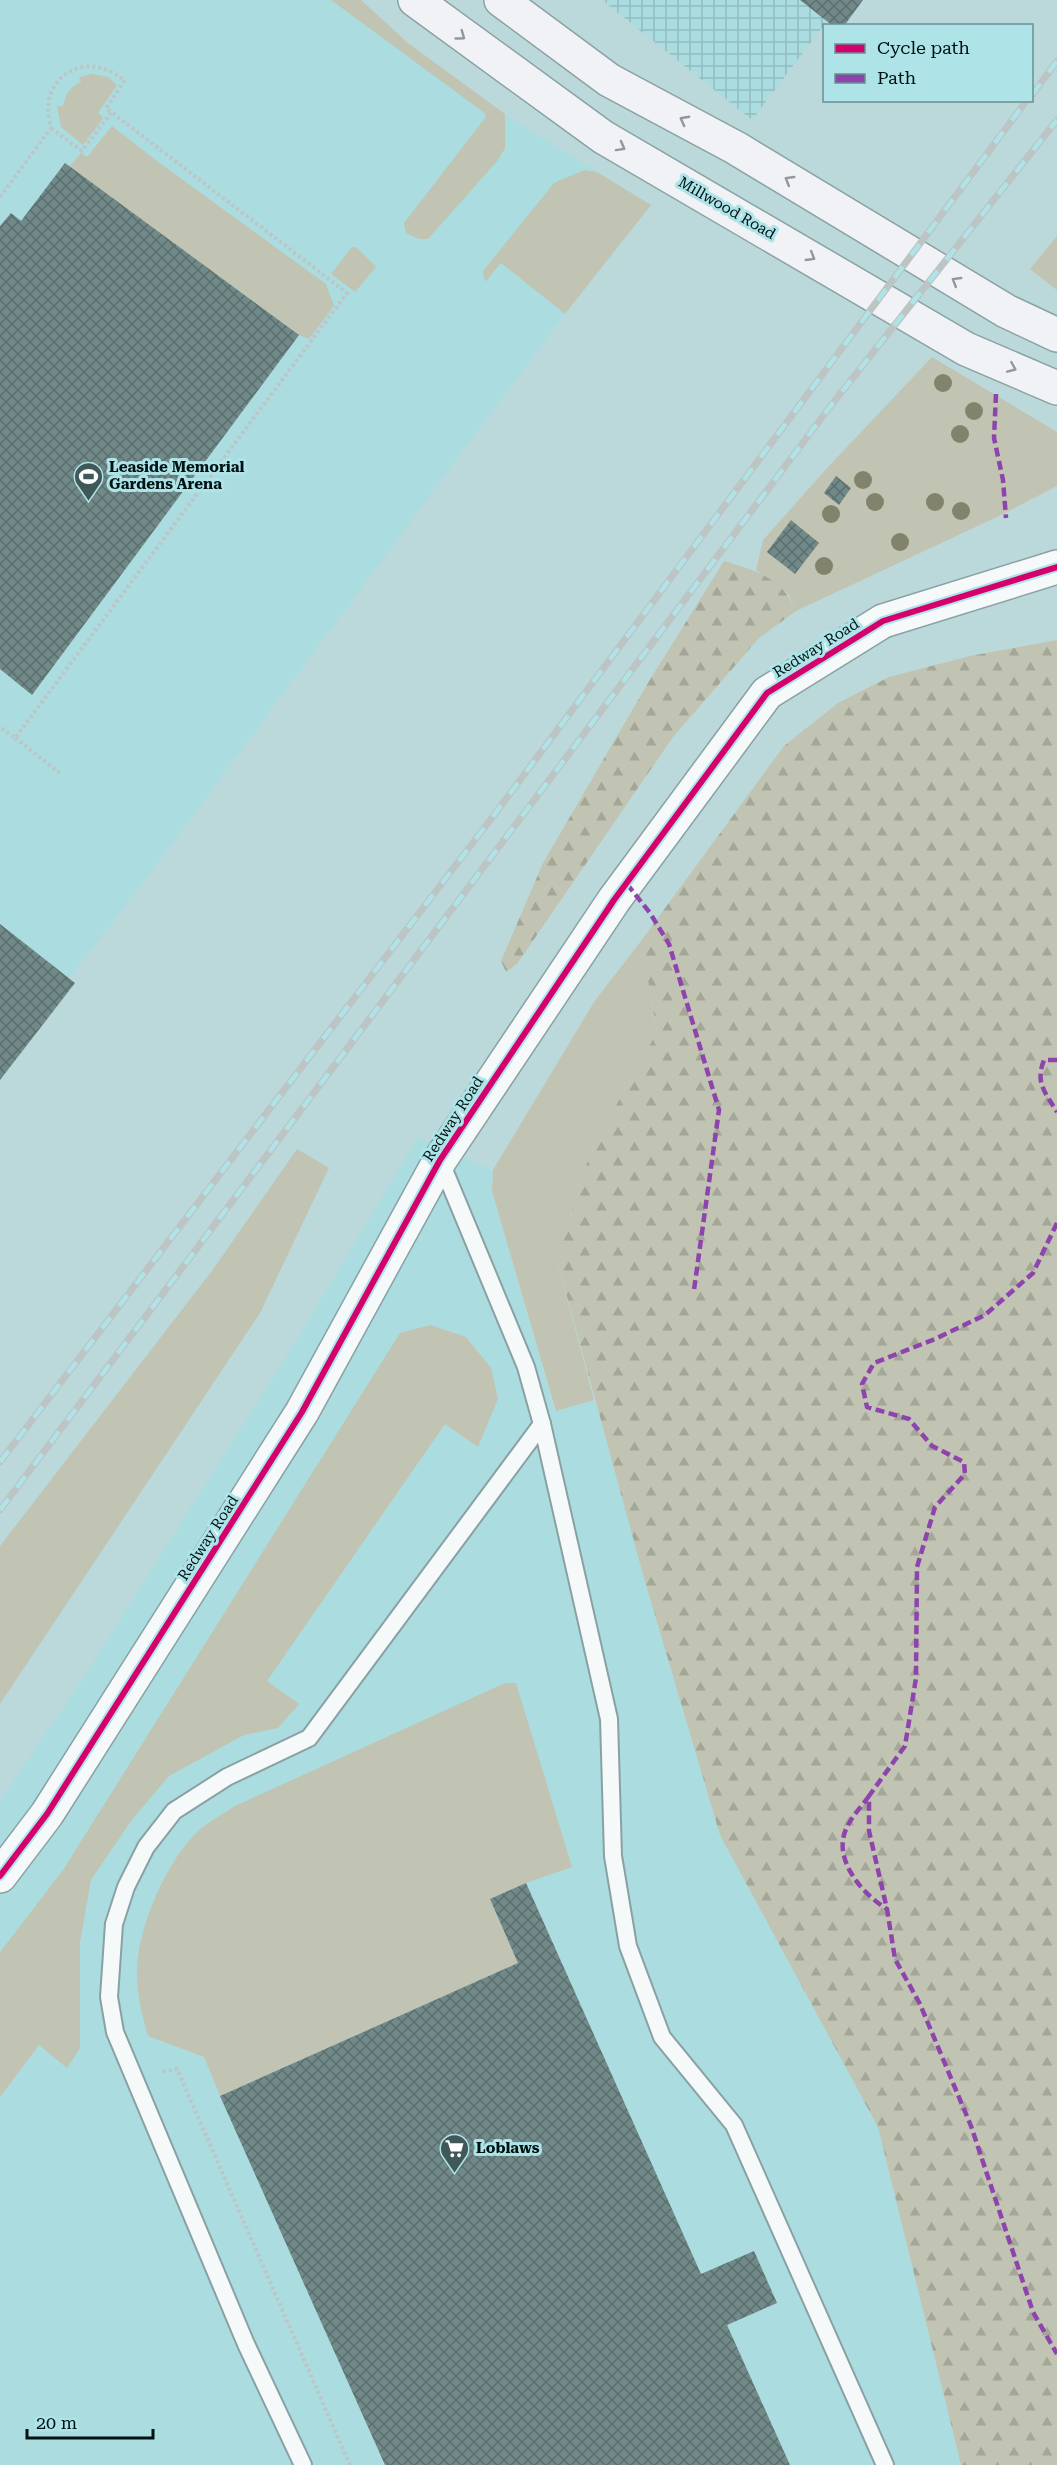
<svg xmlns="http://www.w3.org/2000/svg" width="1057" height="2465" font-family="'Roboto Serif',serif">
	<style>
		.built { fill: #abdcdf }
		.industrial { fill: url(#industrial-grid) }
		.grass { fill: #c1c4b2 }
		.forest { fill: url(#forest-firs) }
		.building { fill: url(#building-cross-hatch) }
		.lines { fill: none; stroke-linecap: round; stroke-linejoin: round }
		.lane-casing { stroke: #8aa1a3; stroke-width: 20 }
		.street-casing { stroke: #8aa1a3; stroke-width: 36 }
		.secondary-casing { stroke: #8aa1a3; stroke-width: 36 }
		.path { stroke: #bdc5c6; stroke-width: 4; stroke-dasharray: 3 3; stroke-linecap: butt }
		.lane { stroke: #f5f9fa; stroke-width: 16 }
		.street { stroke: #f5f9fa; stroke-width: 33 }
		.secondary { stroke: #f0f2f5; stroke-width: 33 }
		.rail-casing { stroke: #bcc4c4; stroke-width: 7 }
		.rail { stroke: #aee4e8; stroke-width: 4.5; stroke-dasharray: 14; stroke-linecap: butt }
		.quiet { stroke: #8e44ad; stroke-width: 4.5; stroke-dasharray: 9 4.5; stroke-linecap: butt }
		.cycleway-casing { stroke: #aee4e8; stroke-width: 10 }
		.cycleway { stroke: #d6006c; stroke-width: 6 }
		.tree { fill: #82836c }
		.oneway { stroke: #90989b }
		.labels { text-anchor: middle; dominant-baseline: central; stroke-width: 6; stroke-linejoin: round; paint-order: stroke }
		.street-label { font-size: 15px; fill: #001213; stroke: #aee4e8 }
		.poi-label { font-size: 15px; font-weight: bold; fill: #001213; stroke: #aee4e8; text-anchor: start }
	</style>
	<defs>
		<pattern id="industrial-grid" width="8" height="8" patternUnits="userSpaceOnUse" patternTransform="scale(1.5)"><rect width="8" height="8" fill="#abdcdf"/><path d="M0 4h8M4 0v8" fill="none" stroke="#91bcbe"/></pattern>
		<pattern id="forest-firs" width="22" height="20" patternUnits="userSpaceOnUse" patternTransform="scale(1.5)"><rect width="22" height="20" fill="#c1c4b2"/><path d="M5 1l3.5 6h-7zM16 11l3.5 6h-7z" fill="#a4a798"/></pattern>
		<pattern id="building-cross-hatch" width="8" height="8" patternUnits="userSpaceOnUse" patternTransform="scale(1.5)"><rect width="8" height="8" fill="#718988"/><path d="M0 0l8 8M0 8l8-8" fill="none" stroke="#5a6f6e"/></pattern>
	</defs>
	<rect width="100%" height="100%" fill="#bbd9db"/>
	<g class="built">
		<path d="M0 0H361L408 43 491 106 651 205 565 314 168 849 0 1070Z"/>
		<path d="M418 1137 493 1170 492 1191 555 1411 594 1400 720 1835 878 2127 961 2465H0V1800L80 1683 299 1336Z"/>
	</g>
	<path class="industrial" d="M602 0H843L752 120Z"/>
	<g class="grass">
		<path d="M331 0H361L408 43 505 114V148L498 160 428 239H419L406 233 404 223 485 118 486 114Z"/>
		<path d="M92 74 108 77 117 85 98 113 103 118 83 145 61 127 57 106H63C66 94 69 87 81 82L79 77Z"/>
		<path d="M112 126 157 161 326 284 334 306 309 339 299 335 69 167 81 153 87 157Z"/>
		<path d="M584 170 597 172 651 205 565 314 501 263 485 282 483 271 554 183Z"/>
		<path d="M1057 236V290L1030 269Z"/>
		<path d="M352 247H356L376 267 355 292 331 274Z"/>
		<path d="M932 357 1057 432V486L999 516 796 611 789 595 756 570 763 540 828 467Z"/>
		<path d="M641 941 657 1032 591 1150 557 1260 594 1400 556 1411 492 1191 493 1170 594 1002Z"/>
		<path d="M297 1149 329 1168 260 1313 0 1704V1546L214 1268Z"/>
		<path d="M430 1325 466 1337 491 1368 498 1399 478 1447 445 1424 267 1681 299 1704 278 1728 244 1735 169 1776 131 1821 91 1880 80 1942V2048L67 2068 39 2045 0 2097V1952L63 1870 400 1333Z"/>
		<path d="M505 1683H516L572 1867 526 1883 490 1899 518 1963 220 2096 204 2057 148 2036C142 2015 137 1995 137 1973 136 1931 167 1860 197 1832 208 1822 223 1814 235 1806Z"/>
	</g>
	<g class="forest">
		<path d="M724 561C755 570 783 578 796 611L759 638 673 737 517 964 506 972 501 961 543 863 651 678Z"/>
		<path d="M1057 640V2465H961L878 2127 720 1835 644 1578 557 1260 591 1150 657 1032 641 941 784 746 838 703 889 677 970 656Z"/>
	</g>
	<g class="building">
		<path d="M800 0H863L844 26H833Z"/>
		<path d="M65 163 299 335 32 695 0 669V226L11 213 21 221Z"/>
		<path d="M836 476 851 488 839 505 824 493Z"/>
		<path d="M791 520 819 543 795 574 767 552Z"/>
		<path d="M0 924 75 983 0 1080Z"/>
		<path d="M526 1883 701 2274 754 2251 777 2303 727 2325 790 2465H385L220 2096 518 1963 490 1899Z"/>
	</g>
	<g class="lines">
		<defs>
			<g id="lane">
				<path d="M440 1160 526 1367 542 1424"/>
				<path d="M303 2465 246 2344 115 2032 109 1997 114 1924 126 1887 146 1847 174 1811 227 1777 309 1738 542 1424 609 1719 613 1856 628 1946 662 2037 734 2125 885 2465"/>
			</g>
			<path id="street" d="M0 1876 47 1814 302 1412 440 1160 614 900 767 693 883 621 1057 567"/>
			<g id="secondary">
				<path d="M415 0 603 137 966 349 1057 388"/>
				<path d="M501 0 609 80 736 148 1006 311 1057 335"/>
			</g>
		</defs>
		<use href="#lane" class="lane-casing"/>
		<use href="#street" class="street-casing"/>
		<use href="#secondary" class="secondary-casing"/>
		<g class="path">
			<path d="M51 128 82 151 111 113"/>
			<path d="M0 197 51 128C50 122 48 115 48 109 48 79 76 59 104 69 111 71 118 76 125 80L106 108 347 293 15 738 0 727"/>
			<path d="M15 738 61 774"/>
			<path d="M163 2072 177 2069 350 2465"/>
		</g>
		<use href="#lane" class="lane"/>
		<use href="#street" class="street"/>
		<use href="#secondary" class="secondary"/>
		<defs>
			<g id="rail">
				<path d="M1032 95 1057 61"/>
				<path d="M0 1462 491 819 1027 100"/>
				<path d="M0 1510 829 408 1057 120"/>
			</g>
		</defs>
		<use href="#rail" class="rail-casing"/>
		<use href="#rail" class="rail"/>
		<g class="quiet">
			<path d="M996 394 994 438 1003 480 1006 518"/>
			<path d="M627 884 650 913 669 944 719 1110 694 1290"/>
			<path d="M1057 1060H1044C1035 1083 1045 1092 1057 1112"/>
			<path d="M1057 1223 1033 1273 985 1315 935 1339 874 1363 862 1384 867 1407 909 1419 932 1446 964 1462 965 1474 935 1507 917 1567 916 1678 905 1746 869 1796V1831L887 1909 895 1959 920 2004 971 2126 1033 2312 1057 2354"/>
			<path d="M869 1796C862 1806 852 1816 847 1827 831 1858 862 1894 887 1909"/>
		</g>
		<defs>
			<path id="cycleway" d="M0 1876 47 1814 302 1412 440 1160 614 900 767 693 883 621 1057 567"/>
		</defs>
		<use href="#cycleway" class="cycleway-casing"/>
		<use href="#cycleway" class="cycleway"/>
	</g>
	<g class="tree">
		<circle cx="943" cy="383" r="9"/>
		<circle cx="974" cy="411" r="9"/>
		<circle cx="960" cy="434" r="9"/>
		<circle cx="863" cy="480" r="9"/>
		<circle cx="875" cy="502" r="9"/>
		<circle cx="935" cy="502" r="9"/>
		<circle cx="961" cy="511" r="9"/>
		<circle cx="831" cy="514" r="9"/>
		<circle cx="900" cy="542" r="9"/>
		<circle cx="824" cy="566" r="9"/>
	</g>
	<defs><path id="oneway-chevron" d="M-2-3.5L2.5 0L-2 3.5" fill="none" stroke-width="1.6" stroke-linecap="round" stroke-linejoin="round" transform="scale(1.5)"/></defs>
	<g class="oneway">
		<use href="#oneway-chevron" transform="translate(461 36) rotate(36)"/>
		<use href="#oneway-chevron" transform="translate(684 120) rotate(-152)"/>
		<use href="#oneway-chevron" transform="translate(621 147) rotate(29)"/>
		<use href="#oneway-chevron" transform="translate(789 180) rotate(-149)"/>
		<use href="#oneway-chevron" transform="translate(811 257) rotate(31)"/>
		<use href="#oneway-chevron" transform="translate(956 281) rotate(-149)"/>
		<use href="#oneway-chevron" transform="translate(1012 368) rotate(23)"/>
	</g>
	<defs>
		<symbol id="stadium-pin" viewBox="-11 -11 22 30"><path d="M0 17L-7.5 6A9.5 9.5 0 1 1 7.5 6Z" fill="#415859" stroke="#aee4e8"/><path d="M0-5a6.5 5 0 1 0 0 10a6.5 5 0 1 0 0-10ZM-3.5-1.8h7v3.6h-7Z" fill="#fff"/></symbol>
		<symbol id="supermarket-pin" viewBox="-11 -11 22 30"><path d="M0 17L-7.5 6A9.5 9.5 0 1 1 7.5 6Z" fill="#415859" stroke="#aee4e8"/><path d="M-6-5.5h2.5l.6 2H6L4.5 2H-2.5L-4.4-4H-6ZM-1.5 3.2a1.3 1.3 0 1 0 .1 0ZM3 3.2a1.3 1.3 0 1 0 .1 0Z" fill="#fff"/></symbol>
	</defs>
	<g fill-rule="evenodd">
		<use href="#stadium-pin" x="72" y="460" width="33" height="45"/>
		<use href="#supermarket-pin" x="438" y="2132" width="33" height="45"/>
	</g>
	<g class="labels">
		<g class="street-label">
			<text transform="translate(727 208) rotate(30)">Millwood Road</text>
			<text transform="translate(816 648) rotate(-32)">Redway Road</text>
			<text transform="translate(453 1119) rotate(-57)">Redway Road</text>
			<text transform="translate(208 1538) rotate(-57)">Redway Road</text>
		</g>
		<g class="poi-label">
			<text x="109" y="467">Leaside Memorial<tspan x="109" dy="17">Gardens Arena</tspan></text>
			<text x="476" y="2148">Loblaws</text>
		</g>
	</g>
	<rect x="823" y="24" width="210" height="78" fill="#aee4e8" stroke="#689093" stroke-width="1.5"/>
	<rect x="835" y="44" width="30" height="9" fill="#d6006c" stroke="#689093" stroke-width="1.5"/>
	<text x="877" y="54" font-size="18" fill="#001213">Cycle path</text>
	<rect x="835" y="74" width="30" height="9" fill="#8e44ad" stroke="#689093" stroke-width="1.5"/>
	<text x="877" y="84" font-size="18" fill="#001213">Path</text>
	<path d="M27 2429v9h126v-9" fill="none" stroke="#001213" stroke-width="3"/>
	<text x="36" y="2429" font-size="18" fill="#001213" stroke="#aee4e8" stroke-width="4.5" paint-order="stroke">20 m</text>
</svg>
